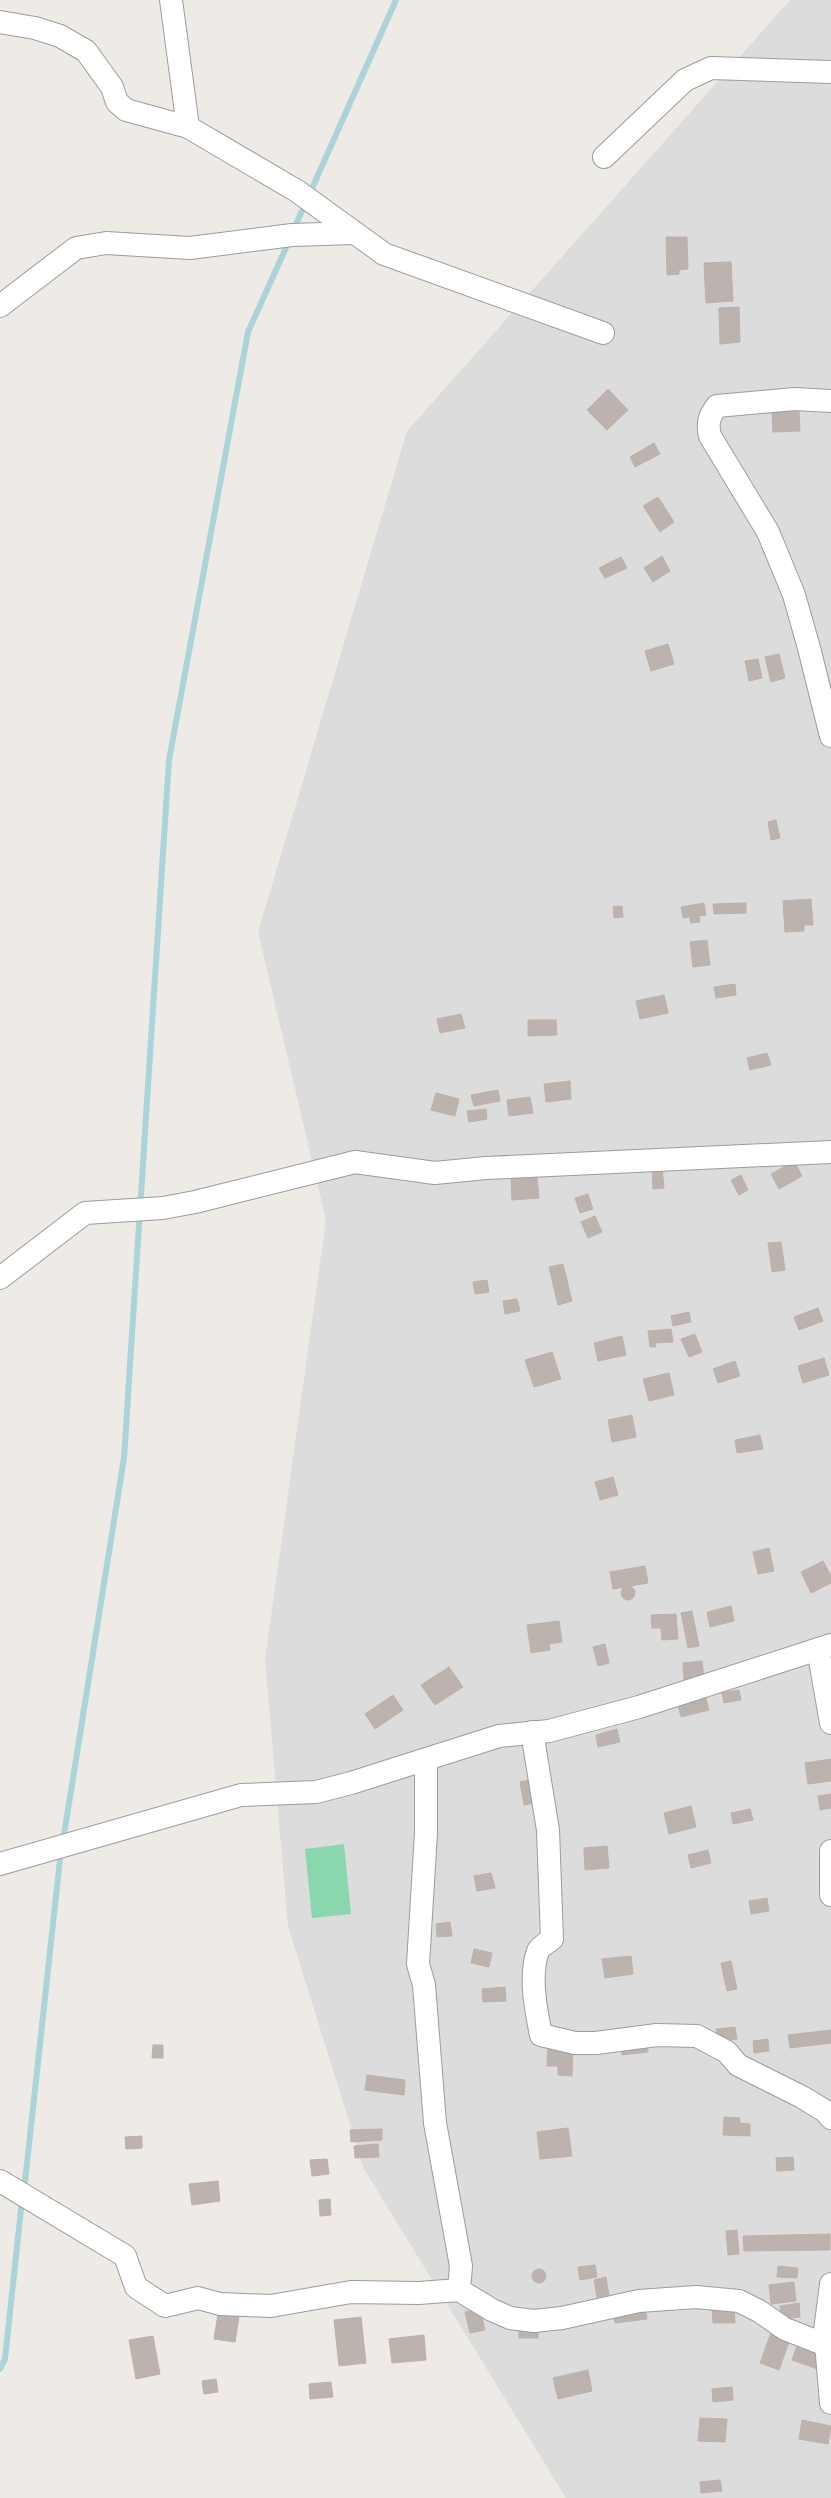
<svg xmlns="http://www.w3.org/2000/svg" width="831" height="2498" font-family="'Sofia Sans Condensed',sans-serif">
	<style>
		.residential { fill: #dcdcdc }
		.pitch { fill: #8ad7af }
		.lines { fill: none; stroke-linecap: round; stroke-linejoin: round }
		.stream { stroke: #aad4d8; stroke-width: 6 }
		.building { fill: #bcb3af; stroke: #bfb0a9 }
		.street-casing { stroke: #9c9c9c; stroke-width: 24 }
		.street { stroke: #fff; stroke-width: 22 }
	</style>
	<rect width="100%" height="100%" fill="#eeeae6"/>
	<path class="residential" d="M790 0H831V2498H566L364 2169 288 1926 265 1660 326 1220 258 932 407 431Z"/>
	<path class="pitch" d="M344 1844 351 1914 312 1918 305 1849Z"/>
	<g class="lines">
		<g class="stream">
			<path d="M293 231 396 0"/>
			<path d="M63 1841 124 1458 169 760 248 332 289 241"/>
			<path d="M24 2191 61 1850"/>
			<path d="M0 2369 5 2359 22 2200"/>
		</g>
	</g>
	<g class="building">
		<path d="M666 237H687L688 269 679 270V274L667 275Z"/>
		<path d="M731 262 733 301 706 303 704 263Z"/>
		<path d="M739 307 740 342 720 344 719 308Z"/>
		<path d="M608 389 628 410 607 430 587 410Z"/>
		<path d="M799 410 800 431 773 432 772 412Z"/>
		<path d="M654 443 660 454 635 467 630 457Z"/>
		<path d="M658 497 674 522 660 532 643 506Z"/>
		<path d="M662 556 670 571 653 582 644 568Z"/>
		<path d="M621 557 627 568 605 578 599 568Z"/>
		<path d="M668 644 674 664 651 671 645 651Z"/>
		<path d="M779 654 785 678 771 682 765 657Z"/>
		<path d="M758 659 762 678 749 681 745 661Z"/>
		<path d="M776 820 780 838 771 840 768 822Z"/>
		<path d="M811 899 813 925H804V931L785 932 783 901Z"/>
		<path d="M704 903 706 915 699 916 700 922 691 923 690 917 683 918 681 907Z"/>
		<path d="M746 903V913L714 914 713 904Z"/>
		<path d="M622 906 623 917 614 918 613 907Z"/>
		<path d="M707 940 710 965 693 967 690 942Z"/>
		<path d="M735 984 736 995 716 998 714 987Z"/>
		<path d="M664 995 668 1013 640 1019 636 1001Z"/>
		<path d="M461 1014 465 1028 440 1033 437 1019Z"/>
		<path d="M528 1020H556L557 1035 528 1036Z"/>
		<path d="M767 1053 771 1065 750 1070 747 1058Z"/>
		<path d="M570 1081 571 1099 546 1102 544 1084Z"/>
		<path d="M498 1090 500 1101 474 1106 471 1095Z"/>
		<path d="M436 1093 459 1099 455 1116 431 1110Z"/>
		<path d="M530 1097 533 1113 509 1116 507 1100Z"/>
		<path d="M486 1109 487 1119 469 1122 467 1111Z"/>
		<path d="M794 1161 802 1176 779 1189 771 1174Z"/>
		<path d="M662 1167 664 1188 653 1189 652 1168Z"/>
		<path d="M741 1175 748 1190 739 1195 731 1180Z"/>
		<path d="M537 1177 539 1198 512 1200 511 1179Z"/>
		<path d="M588 1194 593 1209 580 1213 575 1198Z"/>
		<path d="M595 1216 602 1232 588 1238 581 1222Z"/>
		<path d="M781 1242 785 1270 772 1272 768 1243Z"/>
		<path d="M563 1264 572 1301 558 1305 549 1267Z"/>
		<path d="M487 1280 489 1292 475 1294 473 1282Z"/>
		<path d="M517 1299 520 1311 505 1314 503 1301Z"/>
		<path d="M818 1308 823 1321 799 1330 794 1317Z"/>
		<path d="M689 1312 691 1322 673 1326 671 1316Z"/>
		<path d="M671 1329 673 1342 655 1343 656 1347H650L648 1331Z"/>
		<path d="M695 1334 702 1352 689 1357 681 1339Z"/>
		<path d="M622 1336 626 1355 598 1361 594 1343Z"/>
		<path d="M552 1352 561 1379 534 1387 525 1360Z"/>
		<path d="M824 1358 829 1375 803 1383 798 1366Z"/>
		<path d="M735 1361 740 1376 718 1383 713 1369Z"/>
		<path d="M669 1373 674 1395 649 1401 643 1379Z"/>
		<path d="M632 1415 636 1437 612 1442 608 1420Z"/>
		<path d="M760 1435 763 1449 737 1453 735 1440Z"/>
		<path d="M613 1477 618 1495 600 1500 595 1482Z"/>
		<path d="M769 1548 774 1571 758 1574 753 1552Z"/>
		<path d="M823 1561 831 1576V1583L811 1593 801 1572Z"/>
		<path d="M645 1566 648 1583 613 1589 610 1572Z"/>
		<circle cx="628" cy="1593" r="7"/>
		<path d="M731 1606 734 1621 710 1627 707 1612Z"/>
		<path d="M692 1611 699 1646 688 1648 681 1613Z"/>
		<path d="M676 1614 678 1639 662 1640 661 1628H652L651 1615Z"/>
		<path d="M559 1621 562 1642 549 1644 550 1650 531 1653 527 1625Z"/>
		<path d="M605 1644 609 1663 598 1666 593 1647Z"/>
		<path d="M702 1661 704 1678 684 1680 683 1663Z"/>
		<path d="M449 1667 463 1687 435 1705 421 1685Z"/>
		<path d="M739 1690 741 1700 724 1703 722 1693Z"/>
		<path d="M393 1695 403 1710 375 1729 365 1714Z"/>
		<path d="M706 1698 709 1710 681 1717 678 1705Z"/>
		<path d="M617 1729 620 1742 598 1747 596 1735Z"/>
		<path d="M831 1759V1781L808 1784 805 1763Z"/>
		<path d="M535 1779 540 1802 524 1805 520 1782Z"/>
		<path d="M831 1794V1808L820 1810 818 1796Z"/>
		<path d="M691 1806 696 1827 669 1834 664 1813Z"/>
		<path d="M750 1809 753 1820 733 1824 731 1813Z"/>
		<path d="M607 1846 609 1868 585 1870 584 1848Z"/>
		<path d="M708 1850 711 1863 691 1868 688 1855Z"/>
		<path d="M491 1873 495 1888 477 1891 474 1876Z"/>
		<path d="M767 1898 769 1911 751 1914 749 1901Z"/>
		<path d="M450 1922 452 1936 437 1937 436 1924Z"/>
		<path d="M474 1949 492 1953 489 1967 471 1963Z"/>
		<path d="M631 1956 633 1974 605 1978 602 1959Z"/>
		<path d="M731 1961 737 1989 727 1991 721 1963Z"/>
		<path d="M505 1987 506 2001 483 2002 482 1989Z"/>
		<path d="M735 2027 737 2039 718 2042 716 2029Z"/>
		<path d="M831 2030V2043L790 2048 788 2035Z"/>
		<path d="M768 2039 769 2051 754 2053 753 2041Z"/>
		<path d="M647 2042 648 2052 622 2055 621 2045Z"/>
		<path d="M153 2045H163V2058H152Z"/>
		<path d="M548 2046 573 2047 572 2076 558 2075V2066H547Z"/>
		<path d="M367 2075 405 2080 404 2095 365 2090Z"/>
		<path d="M724 2117 740 2118V2123L750 2124V2136L723 2135Z"/>
		<path d="M568 2128 572 2156 540 2159 537 2132Z"/>
		<path d="M382 2129V2140L351 2142 350 2130Z"/>
		<path d="M142 2136V2148L126 2149 125 2137Z"/>
		<path d="M378 2144 379 2157 355 2158 354 2146Z"/>
		<path d="M793 2157 794 2170 777 2171 776 2158Z"/>
		<path d="M327 2159 329 2174 312 2176 310 2160Z"/>
		<path d="M218 2181 220 2201 192 2205 189 2184Z"/>
		<path d="M330 2199 331 2215 320 2216 319 2200Z"/>
		<path d="M737 2230 739 2254 728 2255 726 2231Z"/>
		<path d="M830 2234V2250L744 2251 743 2236Z"/>
		<path d="M595 2265 597 2277 580 2280 578 2267Z"/>
		<path d="M778 2266 798 2268 797 2278 777 2277Z"/>
		<circle cx="539" cy="2276" r="7"/>
		<path d="M606 2277 609 2295 597 2297 594 2280Z"/>
		<path d="M794 2282 796 2301 771 2304 769 2285Z"/>
		<path d="M799 2303 800 2317 782 2319 780 2306Z"/>
		<path d="M645 2306 647 2319 615 2323 613 2311Z"/>
		<path d="M734 2308 735 2323H713L712 2309Z"/>
		<path d="M480 2309 485 2330 470 2333 465 2312Z"/>
		<path d="M218 2314 239 2317 235 2342 214 2339Z"/>
		<path d="M361 2317 366 2363 339 2366 334 2320Z"/>
		<rect x="519" y="2327" width="19" height="11"/>
		<path d="M772 2330 791 2336 779 2370 760 2363Z"/>
		<path d="M424 2335 426 2360 392 2363 389 2339Z"/>
		<path d="M153 2336 160 2374 136 2379 129 2340Z"/>
		<path d="M800 2337 831 2348 826 2372 792 2360Z"/>
		<path d="M588 2370 592 2391 558 2399 553 2378Z"/>
		<path d="M216 2379 218 2392 204 2394 202 2381Z"/>
		<path d="M331 2382 333 2397 310 2399 309 2384Z"/>
		<path d="M732 2387 733 2400 713 2402 712 2389Z"/>
		<path d="M700 2418 727 2419 725 2442 698 2441Z"/>
		<path d="M802 2420 831 2426 828 2444 799 2439Z"/>
		<path d="M720 2480 722 2491 701 2493 700 2482Z"/>
	</g>
	<g class="lines">
		<defs>
			<g id="street">
				<path d="M171 0 188 127 297 191 384 254 603 333"/>
				<path d="M0 22 35 28 60 36 86 51 112 87 117 102 126 110 188 127"/>
				<path d="M604 157 685 80 711 68 831 72"/>
				<path d="M0 306 76 248 106 243 190 248 292 235 355 233"/>
				<path d="M831 401 795 399 717 406C709 416 707 424 710 436L768 532 794 595 809 648 831 736"/>
				<path d="M0 1278 85 1213 163 1208 195 1202 355 1162 435 1173 486 1168 831 1152"/>
				<path d="M818 1649 831 1723"/>
				<path d="M532 1732 548 1830 552 1939C548 1942 540 1947 538 1951 529 1975 536 2011 541 2035L575 2043H596L657 2035 697 2036 727 2052 738 2065 802 2097 825 2111 831 2118"/>
				<path d="M426 1760V1833L418 1964 424 1985 435 2123 461 2266 459 2290"/>
				<path d="M831 1851V1895"/>
				<path d="M0 1864 241 1795 316 1792 351 1783 499 1736 549 1731 639 1707 831 1645"/>
				<path d="M0 2181 125 2256 136 2287 165 2306 198 2298 220 2304 271 2306 351 2292 419 2293 459 2290 492 2310 510 2318 534 2321 562 2318 639 2301 696 2297 739 2301 759 2311 785 2329 826 2345"/>
				<path d="M831 2284 825 2331 831 2403"/>
			</g>
		</defs>
		<use href="#street" class="street-casing"/>
		<use href="#street" class="street"/>
	</g>
</svg>
